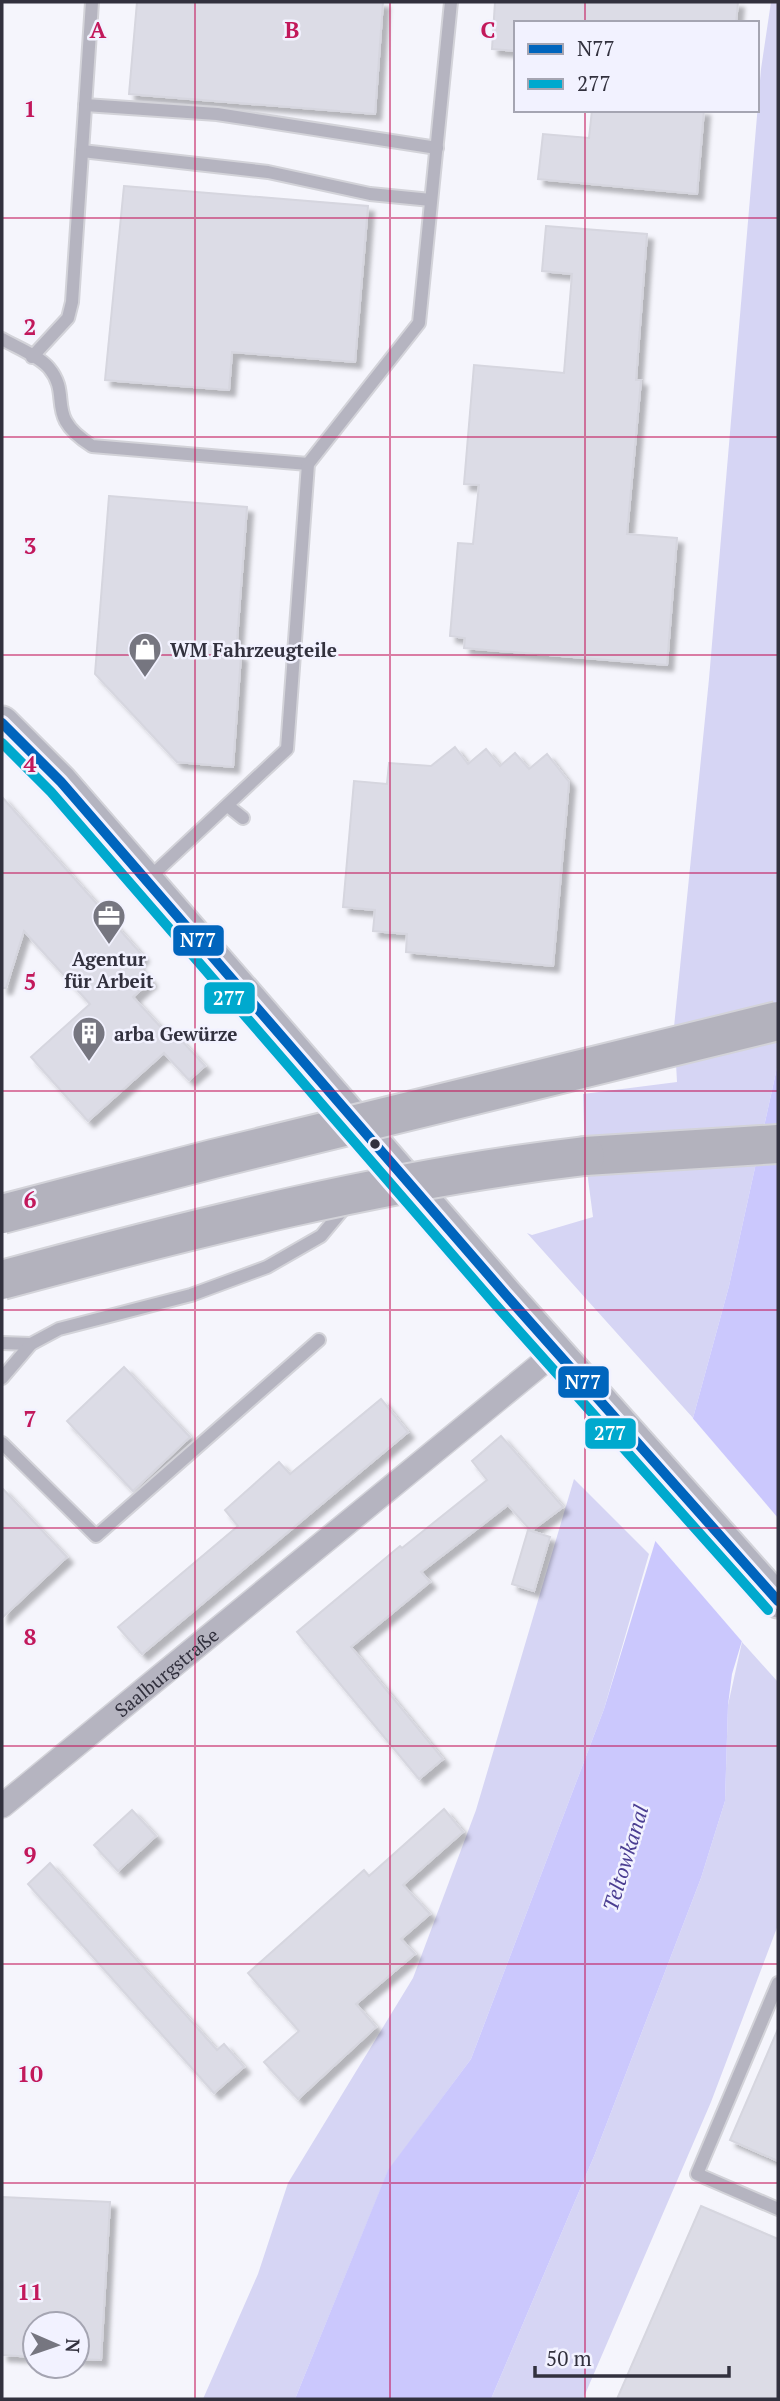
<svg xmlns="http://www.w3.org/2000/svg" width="780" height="2401" font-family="'PT Serif',serif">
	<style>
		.green { fill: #d6d5f4 }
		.water { fill: #cbc8fd }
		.pier { fill: #f5f5fc }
		.building { fill: #dcdce6; stroke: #d6d6df; stroke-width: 2; filter: url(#shadow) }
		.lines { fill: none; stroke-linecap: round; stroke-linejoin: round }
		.lane-casing { stroke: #d3d3d9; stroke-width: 16 }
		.street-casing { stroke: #d3d3d9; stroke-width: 26 }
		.secondary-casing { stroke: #d3d3d9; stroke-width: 37 }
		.highway-casing { stroke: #d3d3d9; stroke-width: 42 }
		.lane { stroke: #b5b4c0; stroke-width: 12 }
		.street { stroke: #b5b4c0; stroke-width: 23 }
		.secondary { stroke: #b4b4c0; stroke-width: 33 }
		.highway { stroke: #b3b2bd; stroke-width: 38 }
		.highway-bridge-casing { stroke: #d3d3d9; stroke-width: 42; stroke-linecap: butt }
		.highway-bridge { stroke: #b3b2bd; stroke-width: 38 }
		.bus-1-casing { stroke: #f2f2ff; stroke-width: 16 }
		.bus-2-casing { stroke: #f2f2ff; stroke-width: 16 }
		.bus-1 { stroke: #0065bd; stroke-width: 10 }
		.bus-2 { stroke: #00a9ce; stroke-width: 10 }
		.grid { fill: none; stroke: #c2185b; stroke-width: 2; stroke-opacity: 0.55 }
		.bus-dot { fill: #32313e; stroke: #f2f2ff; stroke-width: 2.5 }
		.labels { text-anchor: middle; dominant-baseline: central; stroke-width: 5; stroke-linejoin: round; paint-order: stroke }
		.poi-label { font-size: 19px; font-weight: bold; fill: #32313e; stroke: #f2f2ff; text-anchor: start }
		.street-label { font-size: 19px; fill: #32313e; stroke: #f2f2ff }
		.water-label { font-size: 21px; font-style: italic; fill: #4b3e92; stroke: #f2f2ff }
		.grid-label { font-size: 23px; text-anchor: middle; font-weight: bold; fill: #c2185b; stroke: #f2f2ff; stroke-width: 5; stroke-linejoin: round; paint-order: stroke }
		.line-badge { stroke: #f2f2ff; stroke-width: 2.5 }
		.badge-label { font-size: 19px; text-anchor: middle; font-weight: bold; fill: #fff }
	</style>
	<defs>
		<filter id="shadow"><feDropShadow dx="6" dy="6" stdDeviation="2" flood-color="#0004"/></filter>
	</defs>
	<rect width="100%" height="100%" fill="#f5f5fc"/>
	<g class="green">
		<path d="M771 2H778V1063L729 1286 693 1418 527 1233 532 1235 593 1217 585 1156 583 1094 677 1082 674 1027 709 679 761 69Z"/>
		<path d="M574 1479 649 1554 604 1709 471 2059 388 2171 295 2399H203L258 2274 288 2183 413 1978 476 1810Z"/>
		<path d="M742 1642 778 1682V1925L711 2102 583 2399H491L595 2154 701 1878 725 1801 728 1705Z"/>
	</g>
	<path class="water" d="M778 1063V1521L732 1674 728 1705 725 1801 701 1878 595 2154 491 2399H295L388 2170 471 2059 604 1709 693 1418 729 1286Z"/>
	<path class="pier" d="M690 1415 778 1518V1533L745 1645 651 1536Z"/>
	<g class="building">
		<path d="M137 2H383L375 114 129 94Z"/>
		<path d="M495 2H738L736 23H516V51L492 49Z"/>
		<path d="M592 110H704L697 194 538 179 543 134 589 138Z"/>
		<path d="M124 186 368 206 355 362 232 352 229 390 105 380Z"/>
		<path d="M546 226 647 234 636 380H641L627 534 677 538 667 665 464 648 465 638 450 636 458 543 473 544 479 485 464 484 474 365 564 373 572 274 542 271Z"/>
		<path d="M109 496 247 507 236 654 241 655 233 767 177 762 95 674Z"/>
		<path d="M455 747 468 764 486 749 500 766 515 753 529 769 547 754 569 782 553 966 406 952 407 934 373 931 375 910 343 907 354 781 387 784 389 763 431 766Z"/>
		<path d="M2 797 143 956 136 963 151 981 133 997 166 1033 171 1029 205 1066 189 1080 164 1053 88 1121 31 1057 90 1004 24 931 6 988H2Z"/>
		<path d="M124 1367 190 1437 133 1491 67 1421Z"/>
		<path d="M381 1399 408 1432 142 1654 118 1627 238 1526 225 1510 279 1462 290 1474Z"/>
		<path d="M501 1436 563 1507 531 1531 508 1505 421 1572 430 1582 351 1647 443 1759 419 1779 297 1632 400 1546 402 1548 487 1480 472 1461Z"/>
		<path d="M2 1488 67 1557 2 1618Z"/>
		<path d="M528 1530 550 1537 534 1591 512 1584Z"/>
		<path d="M444 1809 463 1832 403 1885 430 1914 401 1939 415 1954 356 2004 376 2027 298 2099 264 2062 299 2031 248 1973 364 1870 369 1876Z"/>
		<path d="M132 1810 156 1836 118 1871 94 1845Z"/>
		<path d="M50 1863 217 2050 224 2044 244 2067 214 2093 28 1884Z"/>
		<path d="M778 2029V2161L730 2140Z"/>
		<path d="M2 2197 110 2202 101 2360 77 2359V2324H35V2357L2 2355Z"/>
		<path d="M701 2206 778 2239V2399H617Z"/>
	</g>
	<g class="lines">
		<defs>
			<g id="lane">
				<path d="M85 105 217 114 437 148"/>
				<path d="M82 151 268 172 370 194 431 200"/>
				<path d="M2 339C16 347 39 356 49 368 73 397 43 415 92 446L308 464"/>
				<path d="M32 357 68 318 72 302 92 2"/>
				<path d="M228 806 243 818"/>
				<path d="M147 880 287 749 308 464 419 323 451 2"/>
				<path d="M2 1343 31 1344"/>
				<path d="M2 1378 31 1344 59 1329 191 1295 267 1267 321 1236 346 1206"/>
				<path d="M2 1443 96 1536 319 1340"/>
				<path d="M778 1983 697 2174 778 2209"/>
			</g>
			<g id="street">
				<path id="s1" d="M2 1806 557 1351"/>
			</g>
			<path id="secondary" d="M2 723 61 782 505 1294 778 1601"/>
			<path id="highway" d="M585 1156 778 1144"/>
		</defs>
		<use href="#lane" class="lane-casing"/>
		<use href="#street" class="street-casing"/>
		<use href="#secondary" class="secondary-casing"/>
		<use href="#highway" class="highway-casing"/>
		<use href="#lane" class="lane"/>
		<use href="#street" class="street"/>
		<use href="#secondary" class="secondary"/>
		<use href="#highway" class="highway"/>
		<defs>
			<g id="highway-bridge">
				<path d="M2 1214 213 1159 778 1021"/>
				<path d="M2 1280C194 1228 387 1179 585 1156"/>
			</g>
		</defs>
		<use href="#highway-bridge" class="highway-bridge-casing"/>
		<use href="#highway-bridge" class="highway-bridge"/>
		<defs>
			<path id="bus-1" d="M2 723 61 782 505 1294 778 1601"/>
			<path id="bus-2" d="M2 743 51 792 494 1303 768 1610"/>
		</defs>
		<use href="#bus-1" class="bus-1-casing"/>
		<use href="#bus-2" class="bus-2-casing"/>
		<use href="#bus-1" class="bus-1"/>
		<use href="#bus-2" class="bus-2"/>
	</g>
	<path class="grid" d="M195 2V2399M390 2V2399M585 2V23M585 110V2399M2 218H778M2 437H778M2 655H778M2 873H778M2 1091H778M2 1310H778M2 1528H778M2 1746H778M2 1964H778M2 2183H778"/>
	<defs>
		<symbol id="shop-pin" viewBox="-11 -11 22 30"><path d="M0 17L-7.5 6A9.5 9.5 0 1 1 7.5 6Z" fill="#767680" stroke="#f2f2ff"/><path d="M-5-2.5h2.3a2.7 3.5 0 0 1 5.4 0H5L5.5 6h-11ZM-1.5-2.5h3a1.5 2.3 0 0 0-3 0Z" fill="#fff"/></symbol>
		<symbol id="office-pin" viewBox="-11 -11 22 30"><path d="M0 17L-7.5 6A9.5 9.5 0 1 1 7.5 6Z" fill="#767680" stroke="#f2f2ff"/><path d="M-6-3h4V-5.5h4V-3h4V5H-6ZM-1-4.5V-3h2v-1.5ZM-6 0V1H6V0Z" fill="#fff"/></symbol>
		<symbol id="building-pin" viewBox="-11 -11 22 30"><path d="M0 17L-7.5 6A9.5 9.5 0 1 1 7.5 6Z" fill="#767680" stroke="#f2f2ff"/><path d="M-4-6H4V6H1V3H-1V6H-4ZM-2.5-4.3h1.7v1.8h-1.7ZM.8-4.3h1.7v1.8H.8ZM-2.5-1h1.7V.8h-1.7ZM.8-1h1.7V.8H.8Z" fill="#fff"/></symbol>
	</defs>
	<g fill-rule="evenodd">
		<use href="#shop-pin" x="126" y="630" width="38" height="52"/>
		<use href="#office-pin" x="90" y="897" width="38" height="52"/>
		<use href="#building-pin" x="70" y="1014" width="38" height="52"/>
	</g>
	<circle class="bus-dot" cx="375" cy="1144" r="6"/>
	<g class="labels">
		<g class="poi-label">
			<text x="170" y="649">WM Fahrzeugteile</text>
			<text x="109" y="958" text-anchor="middle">Agentur<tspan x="109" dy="22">für Arbeit</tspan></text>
			<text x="114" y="1033">arba Gewürze</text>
		</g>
		<g class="street-label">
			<text stroke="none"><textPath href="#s1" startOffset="212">Saalburgstraße</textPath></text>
		</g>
		<g class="water-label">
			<text transform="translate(625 1858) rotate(-73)">Teltowkanal</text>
		</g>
	</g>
	<g class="grid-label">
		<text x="98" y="38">A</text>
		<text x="292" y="38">B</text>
		<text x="488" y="38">C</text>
		<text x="30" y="117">1</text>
		<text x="30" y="335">2</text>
		<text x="30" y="554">3</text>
		<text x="30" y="772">4</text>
		<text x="30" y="990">5</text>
		<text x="30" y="1208">6</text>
		<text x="30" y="1427">7</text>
		<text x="30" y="1645">8</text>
		<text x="30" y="1863">9</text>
		<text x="30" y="2082">10</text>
		<text x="30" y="2300">11</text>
	</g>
	<g class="line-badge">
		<rect x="172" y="924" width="53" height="33" rx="7" fill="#0065bd"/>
		<rect x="203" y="981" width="53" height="34" rx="7" fill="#00a9ce"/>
		<rect x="557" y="1365" width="53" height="34" rx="7" fill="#0065bd"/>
		<rect x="584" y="1417" width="53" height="33" rx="7" fill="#00a9ce"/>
	</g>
	<g class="badge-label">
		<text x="198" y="947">N77</text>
		<text x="229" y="1005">277</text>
		<text x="583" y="1389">N77</text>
		<text x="610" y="1440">277</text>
	</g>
	<rect width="780" height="2401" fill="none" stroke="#32313e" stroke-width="7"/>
	<rect x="514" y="21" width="245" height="91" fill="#f2f2ff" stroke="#a5a5b2" stroke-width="2"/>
	<rect x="528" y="44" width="35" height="10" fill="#0065bd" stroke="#a5a5b2" stroke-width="2"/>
	<text x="577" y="56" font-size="21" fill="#32313e">N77</text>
	<rect x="528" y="79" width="35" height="10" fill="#00a9ce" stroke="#a5a5b2" stroke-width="2"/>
	<text x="577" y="91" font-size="21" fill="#32313e">277</text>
	<g transform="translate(56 2345) rotate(92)"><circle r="33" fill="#f2f2ff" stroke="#a5a5b2" stroke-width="2"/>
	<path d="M0-5L12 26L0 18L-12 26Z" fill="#767680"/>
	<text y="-10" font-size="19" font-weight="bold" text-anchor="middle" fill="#32313e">N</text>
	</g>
	<path d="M535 2366v10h194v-10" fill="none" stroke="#32313e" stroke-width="3.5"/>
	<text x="546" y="2366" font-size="21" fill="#32313e" stroke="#f2f2ff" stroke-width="5" paint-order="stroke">50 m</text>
</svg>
